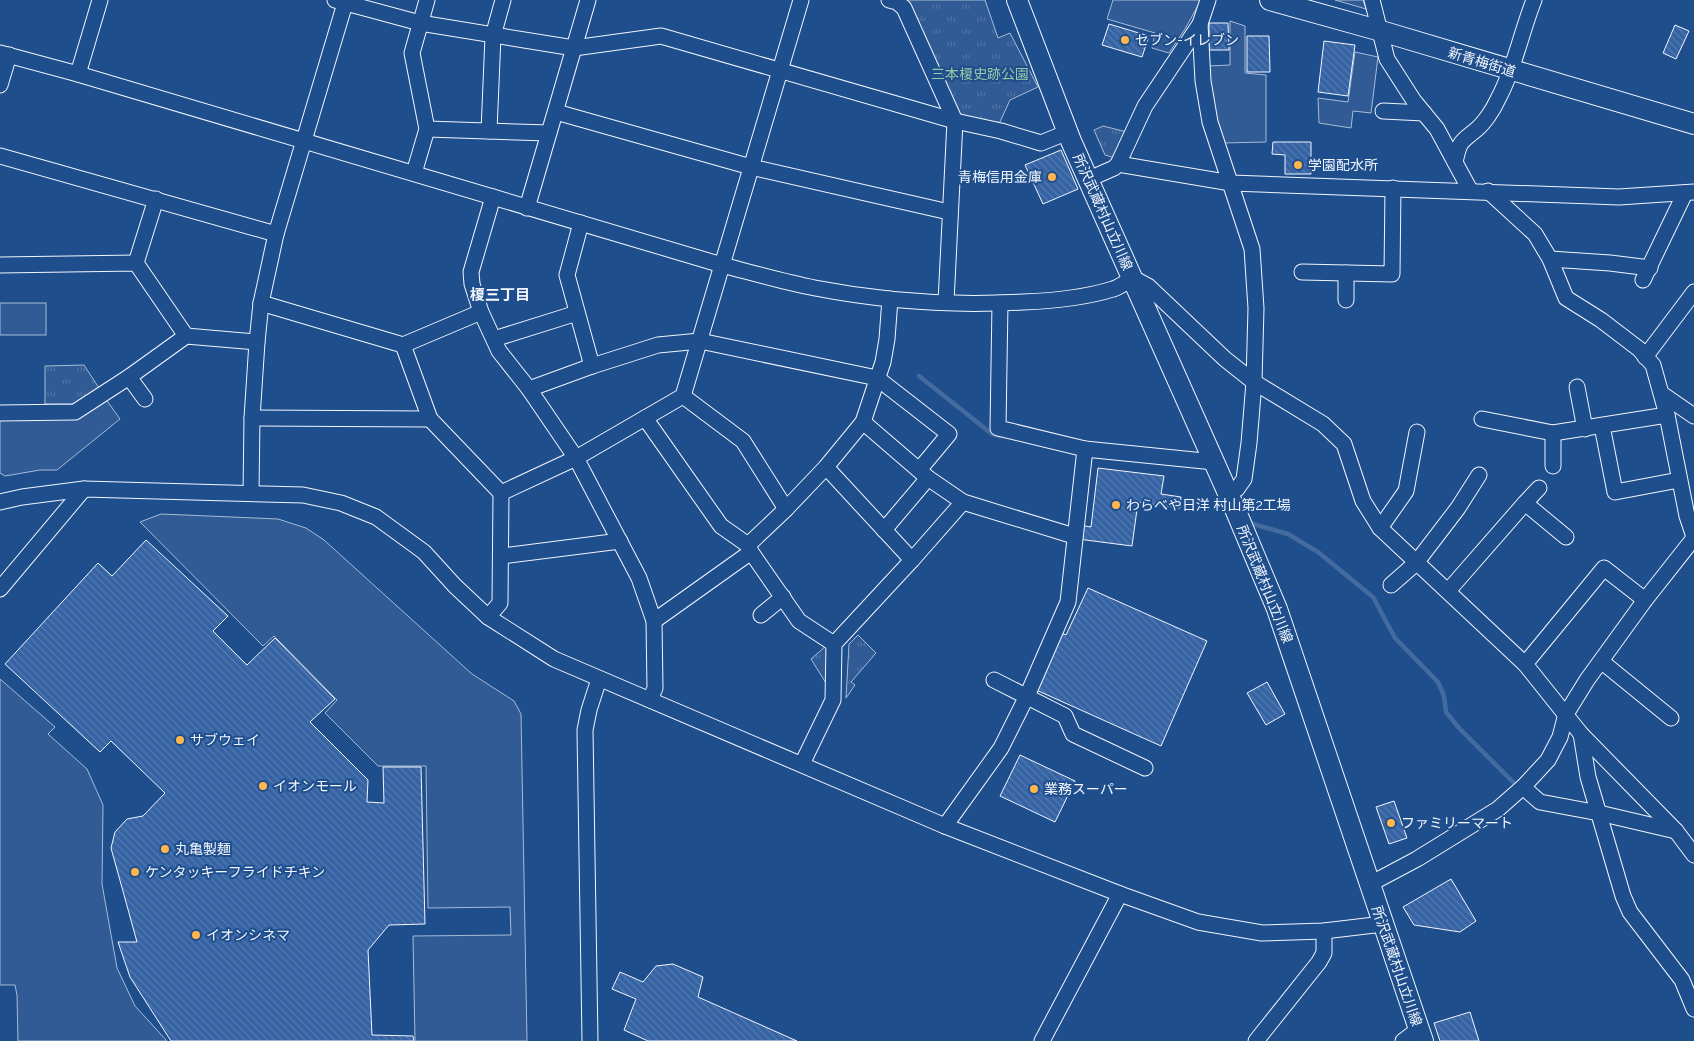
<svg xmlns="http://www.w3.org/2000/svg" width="1694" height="1041" font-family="Raleway,'Noto Sans JP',sans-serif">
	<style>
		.grass { fill: url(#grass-tufts); stroke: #a8bbd7 }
		.pitch { fill: #305b95; stroke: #a8bbd7 }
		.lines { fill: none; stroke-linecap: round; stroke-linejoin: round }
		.stream { stroke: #446ba0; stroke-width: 4.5 }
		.building { fill: url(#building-back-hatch); stroke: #f2f6ff }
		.minor-casing { stroke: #f2f6ff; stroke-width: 17 }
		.major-casing { stroke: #f2f6ff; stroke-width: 22 }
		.minor { stroke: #1f4e8c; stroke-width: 15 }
		.major { stroke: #1f4e8c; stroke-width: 20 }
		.poi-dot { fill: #ffb74d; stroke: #1f4e8c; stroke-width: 2 }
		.labels { text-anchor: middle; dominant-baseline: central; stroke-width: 4; stroke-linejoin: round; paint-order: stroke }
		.poi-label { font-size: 14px; fill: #f2f6ff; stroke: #1f4e8c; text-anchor: start }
		.street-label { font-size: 14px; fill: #f2f6ff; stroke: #1f4e8c }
		.park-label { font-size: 14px; fill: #97c8a6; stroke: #1f4e8c }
		.neighbourhood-label { font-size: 15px; font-weight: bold; fill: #f2f6ff; stroke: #1f4e8c }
	</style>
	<defs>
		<pattern id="grass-tufts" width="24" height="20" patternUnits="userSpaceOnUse" patternTransform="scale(1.25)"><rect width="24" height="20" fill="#305b95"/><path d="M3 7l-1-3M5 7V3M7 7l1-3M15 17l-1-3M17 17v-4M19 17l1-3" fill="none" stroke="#4e73a5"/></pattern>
		<pattern id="building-back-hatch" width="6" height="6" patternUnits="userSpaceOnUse" patternTransform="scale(1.25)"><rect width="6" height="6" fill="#3563a3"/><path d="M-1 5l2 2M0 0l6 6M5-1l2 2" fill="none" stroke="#537ab1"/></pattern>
	</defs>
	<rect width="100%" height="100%" fill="#1f4e8c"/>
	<g class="grass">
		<path d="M904 0H985L998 38 1010 33 1038 87 1010 100 999 124 958 118Z"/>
		<path d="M1103 126 1127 132 1115 158 1105 155 1094 130Z"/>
		<path d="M84 365 99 388 74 404H45V366Z"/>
		<path d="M858 635 876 653 851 682 855 685 846 698 849 644Z"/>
		<path d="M827 645 829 688 811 659Z"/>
	</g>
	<g class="pitch">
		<path d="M1113 0H1201L1185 29 1169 53 1152 48 1155 33 1107 19Z"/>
		<path d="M1335 0H1363L1366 9Z"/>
		<path d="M1230 21 1245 26V73L1266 75V142L1223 143 1216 127 1207 66 1230 65Z"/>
		<path d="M1355 52 1378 57 1371 113 1353 111 1351 128 1319 123 1318 98 1348 102Z"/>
		<rect x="0" y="303" width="46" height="32"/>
		<path d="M105 398 120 419 57 470H40L5 476 0 473V419L75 418Z"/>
		<path d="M161 514 278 519 306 528 324 540 472 674 514 701 521 714 527 1041H415L413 936 511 935 510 907 428 908 426 766H378L325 713 337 700 274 636 263 646 140 522Z"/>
		<path d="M0 679 55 727 48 734 87 769 103 805 102 884 117 968 135 1006 167 1041H18L17 995 15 985H0Z"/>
	</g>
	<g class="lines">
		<g class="stream">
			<path d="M919 376 992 434 1000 436"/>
			<path d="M1246 522 1288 534 1318 552 1373 597 1395 638 1438 682 1444 696 1446 712 1459 728 1516 785"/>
		</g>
	</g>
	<g class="building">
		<path d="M1209 23H1228L1229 50H1209Z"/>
		<path d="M1109 24 1149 36 1142 57 1102 45Z"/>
		<path d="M1675 25 1689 31 1676 59 1663 53Z"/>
		<path d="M1247 36H1269L1270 72H1247Z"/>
		<path d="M1324 41 1355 45 1348 96 1318 92Z"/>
		<path d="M1273 142H1311V174H1285V155L1272 154Z"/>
		<path d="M1061 150 1078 189 1043 204 1025 165Z"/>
		<path d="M1098 468 1164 476 1161 494 1181 497 1180 508 1138 502 1132 546 1078 539 1080 525 1091 527Z"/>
		<path d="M146 540 228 616 213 631 247 665 275 638 335 699 310 722 368 780 367 802 384 803 383 767H421L425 924 389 925 368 950 372 1035 413 1036 414 1041H171L130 977 118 942H137L111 848 115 832 127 819 143 816 165 793 111 741 100 752 5 664 98 563 112 576Z"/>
		<path d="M1088 588 1207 641 1161 746 1034 689 1059 632 1066 635Z"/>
		<path d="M1267 682 1285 714 1266 725 1247 693Z"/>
		<path d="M1020 755 1075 781 1055 822 1000 796Z"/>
		<path d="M1394 801 1407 838 1389 844 1376 807Z"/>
		<path d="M1451 879 1476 921 1460 932 1414 925 1403 907Z"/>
		<path d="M673 964 703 977 698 997 797 1041H648L624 1030 636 999 612 989 620 972 643 982 656 966Z"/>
		<path d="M1470 1012 1479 1041H1440L1434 1023Z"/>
	</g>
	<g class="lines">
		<defs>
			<g id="minor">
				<path d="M335 0 420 23 574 48 661 36 955 121 1001 131 1041 143 1068 132"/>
				<path d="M889 0 897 2 904 8 955 121 946 302"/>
				<path d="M1372 0 1387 59 1414 101 1437 129 1470 190"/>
				<path d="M1200 24 1203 81 1210 122 1252 249 1256 308 1254 382 1249 443 1244 479 1237 489 1228 493"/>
				<path d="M0 53 78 74 722 265C753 273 784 282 815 288 882 301 954 306 1023 302 1052 301 1084 298 1113 289 1120 287 1126 282 1133 278L1148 286 1225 359 1254 382 1323 424 1344 444 1363 501 1380 528 1525 664 1581 734 1676 831 1694 855"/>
				<path d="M78 74 100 0"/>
				<path d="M0 85 9 55"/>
				<path d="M1383 111 1424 113"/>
				<path d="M556 112 751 167 949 212"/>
				<path d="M427 129 549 133"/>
				<path d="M489 131 493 36 503 0"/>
				<path d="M0 156 276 234"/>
				<path d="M1455 162C1460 140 1460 143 1477 129 1484 123 1493 110 1497 101 1514 70 1521 33 1534 0"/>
				<path d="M1118 164 1231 183 1619 197 1694 192"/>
				<path d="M414 173 427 129 412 53 427 0"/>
				<path d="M1089 179 1114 168 1118 164 1145 106 1200 24 1208 0"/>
				<path d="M1488 191 1535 234 1550 259 1566 298 1601 320 1639 349 1653 365 1667 415 1687 516 1694 537"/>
				<path d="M493 197 471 272 472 284 481 312 499 351 529 389 576 458 639 578 654 621 655 688 650 700"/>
				<path d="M527 208 588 0"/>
				<path d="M581 223 567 275 592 366"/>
				<path d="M1550 259 1610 263 1650 268"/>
				<path d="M136 263 156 199"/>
				<path d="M0 265 136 263 186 336"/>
				<path d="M1302 272 1392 274 1393 188"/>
				<path d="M1346 273V300"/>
				<path d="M1643 280 1685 193"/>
				<path d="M261 303 403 345"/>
				<path d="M1000 303 998 428 1085 449 1214 462"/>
				<path d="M481 312 403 345 430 419 501 493"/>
				<path d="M494 339 577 313"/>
				<path d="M1645 357 1694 292"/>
				<path d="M129 377 145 399"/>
				<path d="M1577 387 1585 429"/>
				<path d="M529 389 592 366 658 345 700 341 877 378 949 434 919 470"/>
				<path d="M1662 394 1694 416"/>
				<path d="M683 396 743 441 786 509"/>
				<path d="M0 413 75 412 129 377 186 336 257 342"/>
				<path d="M252 418 430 419"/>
				<path d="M645 418 721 526 748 545"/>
				<path d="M1482 419 1553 433 1667 415"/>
				<path d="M863 422 928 478 963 502"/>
				<path d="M1602 426 1615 492 1679 480"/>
				<path d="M1553 433V466"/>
				<path d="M826 467 912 560"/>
				<path d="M251 493 252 418 257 342 261 303 276 234 346 0"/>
				<path d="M0 502 22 497 84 489 303 495 341 503 376 517 424 552 455 586 488 617 554 659 945 826 1120 894 1198 922 1262 933 1324 931 1383 924"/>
				<path d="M1525 503 1539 488"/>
				<path d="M1380 528 1406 491 1417 432"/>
				<path d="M884 530 928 478"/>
				<path d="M751 552 799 621 834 644"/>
				<path d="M502 556 620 541"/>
				<path d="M1391 585 1416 563 1458 508 1479 475"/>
				<path d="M0 589 84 489"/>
				<path d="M1448 591 1525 503 1566 537"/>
				<path d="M761 615 783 597"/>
				<path d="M488 617 500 603 501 493 576 458 683 396 801 0"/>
				<path d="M654 621 751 552 748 545 786 509 826 467 863 422 883 362 887 339 890 299"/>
				<path d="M1601 661 1671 718"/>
				<path d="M1525 664 1604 568 1645 600"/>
				<path d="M994 680 1065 716 1073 734 1145 768"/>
				<path d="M1581 734 1588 777 1623 896 1630 912 1682 980 1694 1009"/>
				<path d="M802 764 833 700 834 644 912 560 963 502 1074 536"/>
				<path d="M1523 787 1540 802 1599 813 1676 831"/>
				<path d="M945 826 1001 748 1027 696 1068 602 1085 449"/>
				<path d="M1370 884 1417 859 1498 809 1523 787 1548 760 1560 737 1566 714 1587 680 1645 600 1694 538"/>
				<path d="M590 1041 585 730 589 710 599 679"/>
				<path d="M1042 1041 1120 894"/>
				<path d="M1256 1041 1319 962 1324 953V931"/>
				<path d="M1403 1041 1419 1029"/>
			</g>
			<g id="major">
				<path d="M1017 0 1071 141 1235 509 1277 609 1423 1041"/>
				<path d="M1270 0 1381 31 1694 124"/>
			</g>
		</defs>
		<use href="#minor" class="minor-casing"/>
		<use href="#major" class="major-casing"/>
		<use href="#minor" class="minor"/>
		<use href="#major" class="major"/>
	</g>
	<g class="poi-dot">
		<circle cx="1125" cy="40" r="5"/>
		<circle cx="1298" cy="165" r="5"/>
		<circle cx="1052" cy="177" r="5"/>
		<circle cx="1116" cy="505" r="5"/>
		<circle cx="180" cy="740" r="5"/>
		<circle cx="263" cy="786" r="5"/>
		<circle cx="1034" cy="789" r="5"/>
		<circle cx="1391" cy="823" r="5"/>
		<circle cx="165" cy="849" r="5"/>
		<circle cx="135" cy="872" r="5"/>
		<circle cx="196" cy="935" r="5"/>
	</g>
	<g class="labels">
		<g class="poi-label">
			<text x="1135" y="40">セブン-イレブン</text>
			<text x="1308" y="165">学園配水所</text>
			<text x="1042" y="177" text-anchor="end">青梅信用金庫</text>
			<text x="1126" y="505">わらべや日洋 村山第2工場</text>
			<text x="190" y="740">サブウェイ</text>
			<text x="273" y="786">イオンモール</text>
			<text x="1044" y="789">業務スーパー</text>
			<text x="1401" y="823">ファミリーマート</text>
			<text x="175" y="849">丸亀製麺</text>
			<text x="145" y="872">ケンタッキーフライドチキン</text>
			<text x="206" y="935">イオンシネマ</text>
		</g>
		<g class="street-label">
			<text transform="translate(1482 62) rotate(17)">新青梅街道</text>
			<text transform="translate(1103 212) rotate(66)">所沢武蔵村山立川線</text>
			<text transform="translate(1265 584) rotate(68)">所沢武蔵村山立川線</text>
			<text transform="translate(1397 966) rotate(71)">所沢武蔵村山立川線</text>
		</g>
		<g class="park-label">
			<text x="980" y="74">三本榎史跡公園</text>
		</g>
		<g class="neighbourhood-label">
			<text x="500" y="295">榎三丁目</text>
		</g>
	</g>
</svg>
